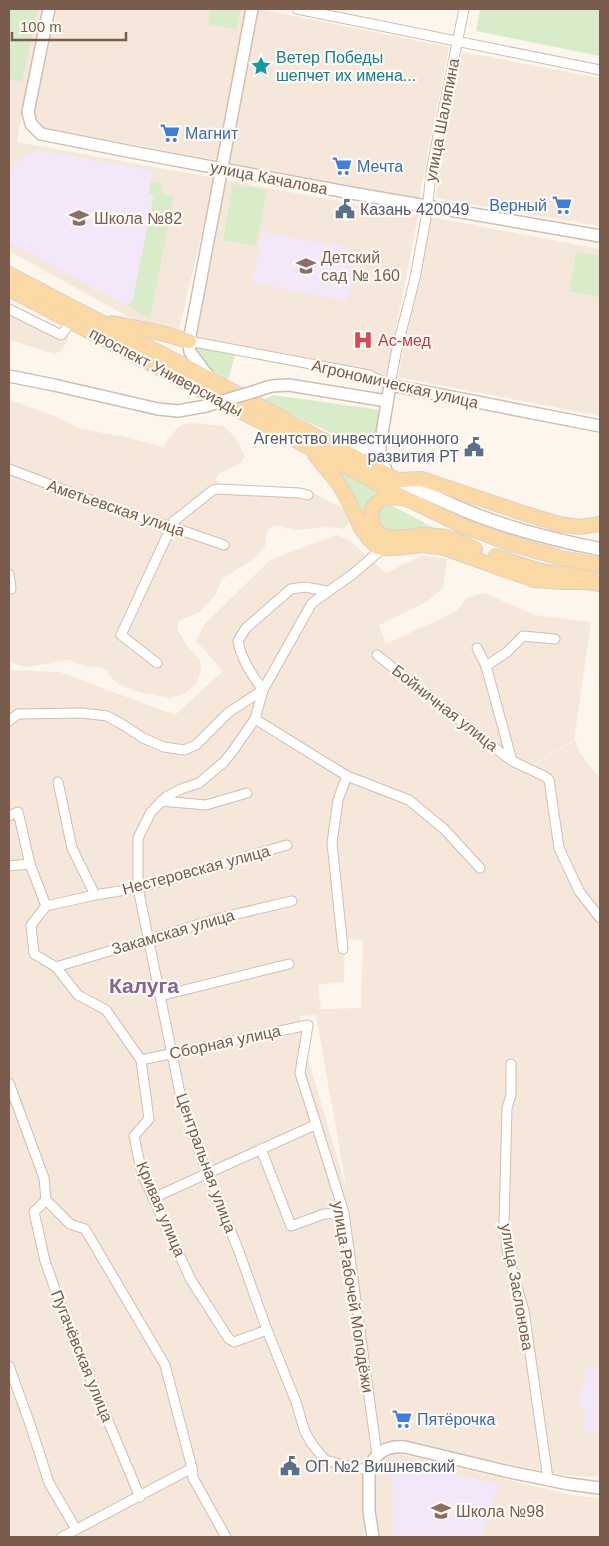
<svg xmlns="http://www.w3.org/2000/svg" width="609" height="1546" font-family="Helvetica,sans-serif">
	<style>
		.residential { fill: #f5e8da; fill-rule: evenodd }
		.education { fill: #f3e8fa }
		.green { fill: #d8ecc9 }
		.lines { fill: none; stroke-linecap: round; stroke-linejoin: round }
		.minor-casing { stroke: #d1beb0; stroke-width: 11 }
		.tertiary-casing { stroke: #d1beb0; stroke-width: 14 }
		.secondary-casing { stroke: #d6c0b0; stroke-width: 15 }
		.primary-casing { stroke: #dad1cd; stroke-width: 16 }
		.minor { stroke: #fff; stroke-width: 9 }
		.tertiary { stroke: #fff; stroke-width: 11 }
		.secondary { stroke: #fff; stroke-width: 12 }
		.primary { stroke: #fbd9a5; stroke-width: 14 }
		.tertiary-bridge-casing { stroke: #d1beb0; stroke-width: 14; stroke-linecap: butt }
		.primary-bridge-casing { stroke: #dad1cd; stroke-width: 16; stroke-linecap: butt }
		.tertiary-bridge { stroke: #fff; stroke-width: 11 }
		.primary-bridge { stroke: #fbd9a5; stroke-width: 14 }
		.labels { text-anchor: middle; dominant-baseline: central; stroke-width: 4.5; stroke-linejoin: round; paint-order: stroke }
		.culture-label { font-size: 16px; fill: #0d838f; stroke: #fffaf3; text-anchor: start }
		.street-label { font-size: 16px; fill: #7a5c4d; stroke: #fffaf3 }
		.shop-label { font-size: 16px; fill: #366cbe; stroke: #fffaf3; text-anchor: start }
		.service-label { font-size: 16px; fill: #4e5e75; stroke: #fffaf3; text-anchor: start }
		.education-label { font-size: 16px; fill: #785e54; stroke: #fffaf3; text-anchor: start }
		.health-label { font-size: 16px; fill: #be3a42; stroke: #fffaf3; text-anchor: start }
		.district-label { font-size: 21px; font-weight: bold; fill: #846695; stroke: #fffaf3 }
	</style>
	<rect width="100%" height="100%" fill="#fdf6ec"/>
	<g class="residential">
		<path d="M9 9H43L17 142 215 178 178 333 145 326 9 251Z"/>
		<path d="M57 9H246L217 160 44 128 34 115Z"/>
		<path d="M259 9 449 47 419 198 229 163Z"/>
		<path d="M462 52 600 78V226L435 198Z"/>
		<path d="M226 180 418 216 386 378 196 338Z"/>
		<path d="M431 217 600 249V416L398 377Z"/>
		<path d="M9 308 69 337 61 351 54 354 9 340Z"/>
		<path d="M9 399 61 419 81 429 126 437 163 447 177 428 184 424 192 423 223 426 234 436 245 456 241 463 220 473 215 479 219 485 303 488 344 509 348 515 349 523 344 529 328 527 296 530 273 525 267 531 265 546 255 558 222 579 216 594 200 612 179 621 177 629 189 648 200 660 201 670 196 684 185 694 170 698 138 692 116 683 107 671 100 667 84 666 68 660 26 667 9 662Z"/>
		<path d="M336 535 348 539 386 573 421 556 447 559 443 588 428 601 379 625 386 644 455 612 468 597 484 593 535 615 591 622 574 740 526 770V771L575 740 580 753 600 779V1475L591 1477 563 1475 420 1445 402 1444 365 1470 364 1537H9V670L60 672 175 715 223 671 196 641 205 624 270 560ZM344 939 363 940 361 1008 321 1009 318 985 344 982ZM316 1015 347 1191 301 1035 300 1016Z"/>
		<path d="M397 1453 571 1495 600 1498V1537H379L375 1513V1476L378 1465 383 1458Z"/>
	</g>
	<g class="education">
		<path d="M36 150 153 171 149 193 154 195 132 303 126 305 9 242V183L12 164Z"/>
		<path d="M262 232 345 247 344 254 357 256 355 276 347 301 252 283Z"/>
		<path d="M584 1368H600V1432L596 1431 584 1433 585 1417 587 1414 580 1409V1401L578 1391 583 1390 582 1382 586 1381Z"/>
		<path d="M400 1464 499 1484 481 1537H393V1475Z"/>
	</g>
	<g class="green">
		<path d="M9 9H38L22 82 9 79Z"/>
		<path d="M211 9H241L236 30 208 24Z"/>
		<path d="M480 9H600V56L476 31Z"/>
		<path d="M151 182 163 184 161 193 174 196 150 319 126 305 132 303 154 195 149 194Z"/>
		<path d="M233 184 267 190 256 246 223 240Z"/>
		<path d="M576 252 600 256V297L569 291Z"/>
		<path d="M193 346 235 355 228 380 199 362Z"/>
		<path d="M273 395 380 410 374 441 362 448 263 400Z"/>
		<path d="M327 462 387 494 366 526Z"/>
		<path d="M384 503 391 505 447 535 391 534 376 523V511Z"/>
	</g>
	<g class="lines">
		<defs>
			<g id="minor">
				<path d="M297 9 600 70"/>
				<path d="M9 309 61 335 71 322"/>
				<path d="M189 341 369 375 390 385 396 353 415 278 426 218 432 166 464 9"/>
				<path d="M9 469 111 508 172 527 224 545"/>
				<path d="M9 574 11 589"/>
				<path d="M477 648 486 666 512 761"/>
				<path d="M377 655 495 748 512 761 546 777 549 780 559 848 579 891 600 918"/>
				<path d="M157 663 121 635 174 521 213 490 217 489 300 493 308 495"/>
				<path d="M486 666 507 652 523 636 555 639"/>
				<path d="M255 719 347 776 409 800 444 829 480 868"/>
				<path d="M9 721 18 714 82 713 107 716 125 726 143 738 164 747 184 750 196 745 229 712 263 690C252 675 241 659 238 641L246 628 291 589 305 587 327 591"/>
				<path d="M58 782 72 848 95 895"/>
				<path d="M161 801 206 805 247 793"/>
				<path d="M9 816 18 812 30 864 46 906"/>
				<path d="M9 866 30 864"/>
				<path d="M46 906 31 925 34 954 56 967 78 995 106 1010 141 1060 149 1119 134 1136 142 1174 191 1280 229 1339 234 1342 267 1330"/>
				<path d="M46 906 95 895 138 888 287 845"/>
				<path d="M343 949 332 843 338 800 347 776"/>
				<path d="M56 967 220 918 292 901"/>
				<path d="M160 996 289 964"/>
				<path d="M141 1060 308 1025 300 1073 344 1213 377 1455"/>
				<path d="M511 1064V1095L507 1108 504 1224 508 1256 524 1311 548 1479"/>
				<path d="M9 1083 44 1178 46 1200"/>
				<path d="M261 1149 291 1226 324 1214 344 1213"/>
				<path d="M153 1198 315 1125"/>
				<path d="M46 1200 70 1224 85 1229 165 1365 192 1468 193 1478 226 1537"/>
				<path d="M46 1200 34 1212 45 1261 67 1323 140 1497"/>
				<path d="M9 1366 30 1424 49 1483 76 1529"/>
				<path d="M369 1470 356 1468 325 1460 312 1444 305 1432 296 1402 267 1330 238 1249 203 1162 181 1098 138 888V838L151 812 166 797 181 789 199 783 224 762 232 752 255 719 263 690 312 603 353 574 383 548"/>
				<path d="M62 1537 192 1468"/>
			</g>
			<g id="tertiary">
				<path d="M49 9 28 112 31 124 41 134 132 152 357 194 600 236"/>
				<path d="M9 376 54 385 158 409 178 411 206 406"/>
				<path d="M209 377 190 352 189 341 252 9"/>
				<path d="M256 391 271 386 289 385 387 401"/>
				<path d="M339 446C354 450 372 453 382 437"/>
				<path d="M388 476 380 454V446L390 385 600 426"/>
				<path d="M373 1537 369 1511V1470C374 1453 387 1445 405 1447L505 1471 569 1484 600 1488"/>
			</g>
			<path id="secondary" d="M397 480C419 490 441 500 464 510 507 528 554 540 600 549"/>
			<g id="primary">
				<path d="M9 274 210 379 397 480 422 479 526 514 559 524 579 527 600 524"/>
				<path d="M9 289 405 498 463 526 512 544"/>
				<path d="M112 323 153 331 189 341"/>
				<path d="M315 455 338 483 348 500 361 528 369 539 377 547 383 548H397L422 545 441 547 534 580 561 582H585L600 584"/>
				<path d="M403 498C395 497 384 496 377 503 368 511 370 527 380 534 392 541 410 536 423 535 430 535 439 536 446 537 456 539 466 545 475 549"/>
				<path d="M496 556C527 567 569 586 600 564"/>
			</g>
		</defs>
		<use href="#minor" class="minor-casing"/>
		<use href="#tertiary" class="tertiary-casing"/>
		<use href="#secondary" class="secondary-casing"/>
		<use href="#primary" class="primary-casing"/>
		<use href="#minor" class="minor"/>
		<use href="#tertiary" class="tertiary"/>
		<use href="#secondary" class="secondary"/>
		<use href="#primary" class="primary"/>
		<defs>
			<path id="tertiary-bridge" d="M206 406 256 391"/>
			<path id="primary-bridge" d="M512 544 561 558 600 565"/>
		</defs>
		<use href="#tertiary-bridge" class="tertiary-bridge-casing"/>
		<use href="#primary-bridge" class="primary-bridge-casing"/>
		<use href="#tertiary-bridge" class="tertiary-bridge"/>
		<use href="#primary-bridge" class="primary-bridge"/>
	</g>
	<defs>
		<symbol id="sight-bare" viewBox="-9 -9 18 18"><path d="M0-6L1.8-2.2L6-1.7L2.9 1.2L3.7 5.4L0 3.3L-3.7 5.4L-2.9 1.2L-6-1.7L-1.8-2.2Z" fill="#0f9aa8" stroke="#fffaf3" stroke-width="2.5" paint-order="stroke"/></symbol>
		<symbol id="supermarket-bare" viewBox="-9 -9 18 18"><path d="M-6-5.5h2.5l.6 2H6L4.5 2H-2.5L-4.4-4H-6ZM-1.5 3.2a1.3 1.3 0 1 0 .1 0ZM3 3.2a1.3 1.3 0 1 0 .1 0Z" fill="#3f7fe0" stroke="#fffaf3" stroke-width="2.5" paint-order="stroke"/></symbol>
		<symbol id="civic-bare" viewBox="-9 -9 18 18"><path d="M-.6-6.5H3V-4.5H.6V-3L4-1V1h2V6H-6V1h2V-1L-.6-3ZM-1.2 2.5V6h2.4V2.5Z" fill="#5c6f8a" stroke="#fffaf3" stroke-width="2.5" paint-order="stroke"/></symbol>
		<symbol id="school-bare" viewBox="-9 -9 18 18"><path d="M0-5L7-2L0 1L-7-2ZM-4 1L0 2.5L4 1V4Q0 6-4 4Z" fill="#8d6e63" stroke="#fffaf3" stroke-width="2.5" paint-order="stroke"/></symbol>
		<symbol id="hospital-bare" viewBox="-9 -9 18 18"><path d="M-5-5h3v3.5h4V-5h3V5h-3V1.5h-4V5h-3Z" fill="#e0444e" stroke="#fffaf3" stroke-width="2.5" paint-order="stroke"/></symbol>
	</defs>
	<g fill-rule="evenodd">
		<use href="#sight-bare" x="247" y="52" width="28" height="28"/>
		<use href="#supermarket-bare" x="156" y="119" width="28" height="28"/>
		<use href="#supermarket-bare" x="328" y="152" width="28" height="28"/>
		<use href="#supermarket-bare" x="548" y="191" width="28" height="28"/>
		<use href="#civic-bare" x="331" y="195" width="28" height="28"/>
		<use href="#school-bare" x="65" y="204" width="28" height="28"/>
		<use href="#school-bare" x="292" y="252" width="28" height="28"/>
		<use href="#hospital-bare" x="349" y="326" width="28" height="28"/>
		<use href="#civic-bare" x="460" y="433" width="28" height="28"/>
		<use href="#supermarket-bare" x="388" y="1405" width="28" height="28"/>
		<use href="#civic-bare" x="276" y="1452" width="28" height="28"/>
		<use href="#school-bare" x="427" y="1497" width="28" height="28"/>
	</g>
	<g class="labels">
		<g class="culture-label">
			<text x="276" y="57">Ветер Победы<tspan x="276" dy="18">шепчет их имена...</tspan></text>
		</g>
		<g class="street-label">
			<text transform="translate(442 120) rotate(-79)">улица Шаляпина</text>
			<text transform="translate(269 178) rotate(11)">улица Качалова</text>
			<text transform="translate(166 372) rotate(28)">проспект Универсиады</text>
			<text transform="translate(395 384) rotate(13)">Агрономическая улица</text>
			<text transform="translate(116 508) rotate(19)">Аметьевская улица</text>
			<text transform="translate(445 708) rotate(38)">Бойничная улица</text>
			<text transform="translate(196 870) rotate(-15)">Нестеровская улица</text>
			<text transform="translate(173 932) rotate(-16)">Закамская улица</text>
			<text transform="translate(225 1042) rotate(-12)">Сборная улица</text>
			<text transform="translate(206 1163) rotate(70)">Центральная улица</text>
			<text transform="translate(161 1209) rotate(67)">Кривая улица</text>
			<text transform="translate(517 1287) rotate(80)">улица Заслонова</text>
			<text transform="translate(353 1297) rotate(81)">улица Рабочей Молодёжи</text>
			<text transform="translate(82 1356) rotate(68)">Пугачёвская улица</text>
		</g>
		<g class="shop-label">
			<text x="185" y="133">Магнит</text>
			<text x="357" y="166">Мечта</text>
			<text x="547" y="205" text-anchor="end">Верный</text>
			<text x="417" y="1419">Пятёрочка</text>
		</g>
		<g class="service-label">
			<text x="360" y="209">Казань 420049</text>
			<text x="459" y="438" text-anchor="end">Агентство инвестиционного<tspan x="459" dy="18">развития РТ</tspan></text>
			<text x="305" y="1466">ОП №2 Вишневский</text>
		</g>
		<g class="education-label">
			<text x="94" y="218">Школа №82</text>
			<text x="321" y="257">Детский<tspan x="321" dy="18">сад № 160</tspan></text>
			<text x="456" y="1511">Школа №98</text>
		</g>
		<g class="health-label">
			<text x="378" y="340">Ас-мед</text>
		</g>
		<g class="district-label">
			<text x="144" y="985">Калуга</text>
		</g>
	</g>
	<rect width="609" height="1546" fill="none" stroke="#7a5c4d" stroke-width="20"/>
	<path d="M12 32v8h114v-8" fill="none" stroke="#7a5c4d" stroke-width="2.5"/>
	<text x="20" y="32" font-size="15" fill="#7a5c4d" stroke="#fffaf3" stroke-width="4" paint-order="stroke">100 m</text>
</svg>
